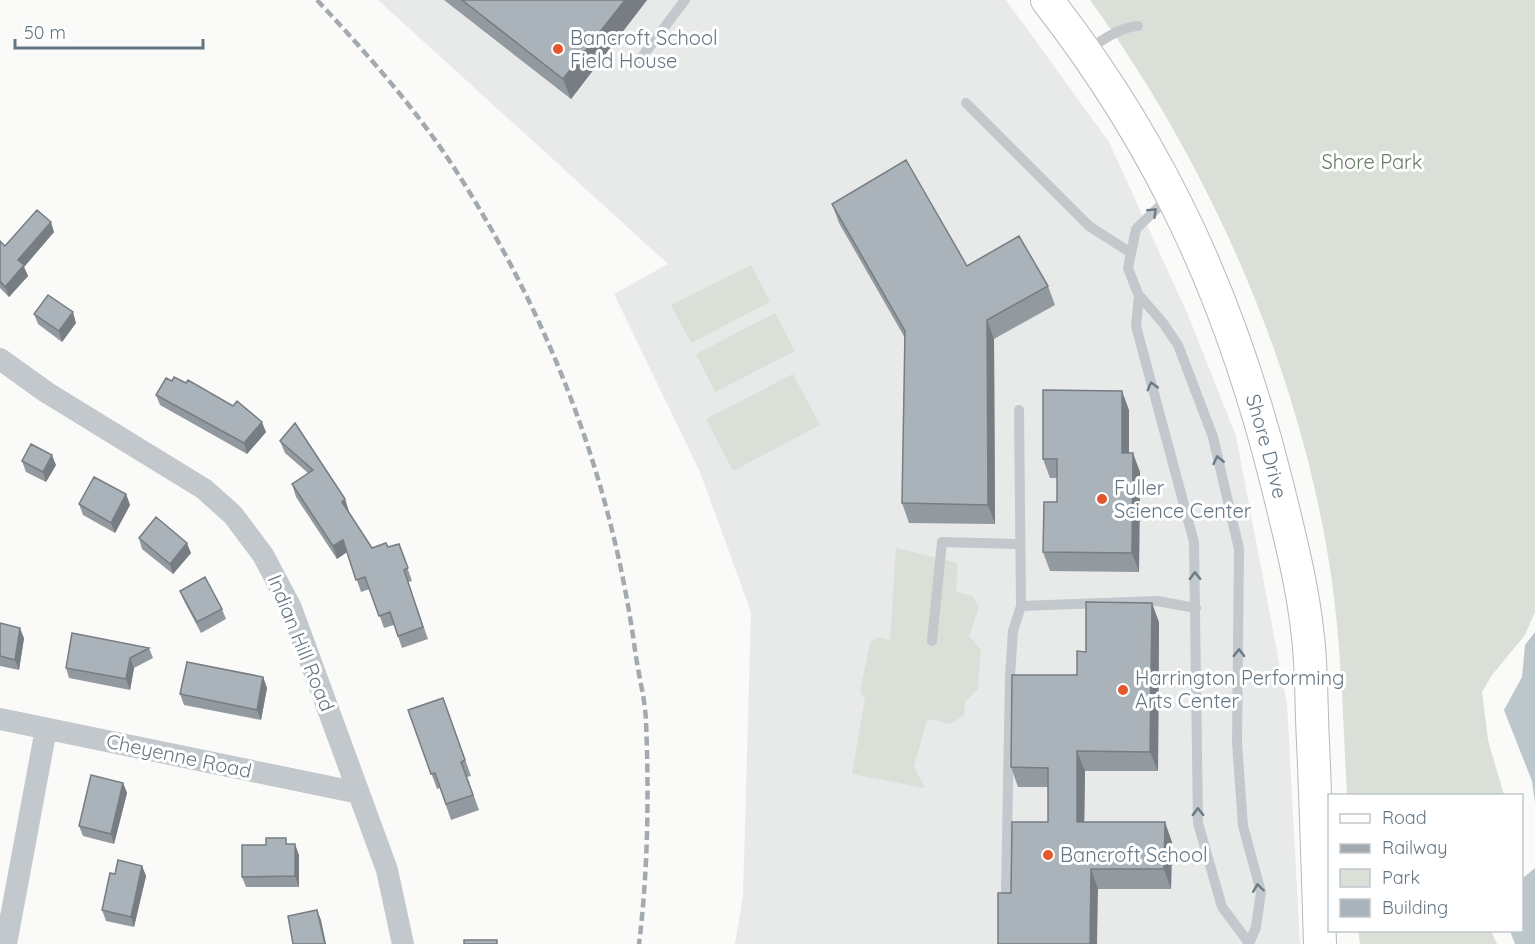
<svg xmlns="http://www.w3.org/2000/svg" width="1535" height="944" font-family="Quicksand,sans-serif">
  <rect width="100%" height="100%" fill="#fafaf8"/>
  <!-- built -->
  <path fill="#e8e9e9" d="M378,0H1006L1109,142L1188,315L1236,436L1287,704L1300,944H735L743,896L751,612L700,472L614,294L668,264Z"/>
  <!-- green -->
  <path fill="#dadfd7" d="M1090,0H1535V612L1525,635L1492,675L1482,692L1488,740L1504,795H1347C1343,724 1342,654 1332,582C1303,376 1212,168 1090,0Z
    M751,265L770,302L691,343L671,305Z
    M775,313L795,351L715,392L696,354Z
    M793,374L820,425L733,471L706,419Z
    M896,548L958,563L956,592L972,596L979,607L969,636L981,650L978,689L965,702L964,715L951,724L927,719L914,767L925,788L852,774L865,699L860,692L870,643L878,637L890,640Z
    M1358,931H1491L1497,944H1360Z"/>
  <!-- water -->
  <path fill="#bbc7cb" d="M1535,632V803L1532,781L1504,710L1522,677L1525,645Z
    M1535,868V944H1515L1510,931L1522,930V879Z"/>
  <g fill="none" stroke-linecap="round" stroke-linejoin="round">
    <defs>
      <g id="secondary">
        <path id="s1" d="M1047,0C1164,150 1233,305 1278,488C1290,537 1303,587 1308,637C1312,671 1311,707 1313,742C1316,810 1318,877 1320,944"/>
      </g>
    </defs>
    <!-- secondary casing -->
    <use href="#secondary" stroke="#b3babf" stroke-width="34"/>
    <!-- lane -->
    <path stroke="#c3c8cc" stroke-width="10" d="M1087,50C1103,40 1120,27 1138,26
      M638,62L685,0
      M966,103L1089,226L1131,253
      M1169,197L1136,229L1128,268L1138,294L1163,323L1178,345L1213,437L1239,549L1237,743L1243,826L1261,892L1256,927L1249,944
      M1139,296L1136,326L1194,542L1198,823L1222,907L1249,943
      M1019,410L1021,606L1157,601L1196,608
      M932,641L942,542L1020,544
      M1006,893L1010,677L1013,631L1021,606"/>
    <!-- street -->
    <path stroke="#c3c8cc" stroke-width="22" d="M0,359L46,392L204,489L233,515L263,555L291,608L387,870L403,944
      M0,719L359,793
      M6,944L46,729"/>
    <!-- secondary -->
    <use href="#secondary" stroke="#fff" stroke-width="32"/>
    <!-- rail -->
    <path stroke="#a2aab0" stroke-width="4.5" stroke-dasharray="9 4.5" stroke-linecap="butt" d="M317,0C369,56 419,112 460,177C551,321 612,481 635,650C638,673 645,698 646,721C649,795 648,871 639,944"/>
  </g>
  <!-- wall -->
  <path fill="#929a9f" d="M444,0H647L571,99Z
    M832,204L967,266L1048,286L1055,305L994,339L995,524L909,523L902,503L905,338L839,223Z
    M54,232L24,267L28,276L9,297L0,288V241L5,246Z
    M34,314L76,323L62,342L38,324Z
    M156,395L266,432L247,454L160,405Z
    M1129,410V453L1140,472L1139,572L1050,571L1043,552L1057,502V478H1050L1043,459Z
    M295,423L345,499L349,512L372,548L388,547L399,544L412,581L408,582L428,639L402,648L394,625L384,628L370,589L361,592L347,552L337,559L296,497L292,484L308,473L285,453L280,441Z
    M22,461L56,465L46,482L26,472Z
    M126,494L130,505L115,533L83,515L79,504Z
    M139,538L191,553L173,574L142,549Z
    M180,591L222,609L226,619L201,633L184,601Z
    M1159,622L1158,771H1085L1084,822L1172,842L1171,889H1098L1011,893L1048,822V787H1018L1011,767L1077,675L1086,652Z
    M0,623L24,638L19,670L0,666Z
    M149,648L153,658L134,668L130,690L69,678L66,668Z
    M263,677L267,688L261,720L184,705L180,694Z
    M443,698L471,776L467,777L479,810L451,820L440,788L437,789L408,710Z
    M123,783L127,793L114,844L83,836L79,826Z
    M288,844L299,855V887H246L242,877Z
    M142,866L146,876L134,927L106,921L102,910L115,874Z"/>
  <!-- shaded-wall -->
  <path fill="#777d82" d="M625,0H647L571,99L563,79Z
    M51,222L54,232L24,267L28,276L9,297L5,287L18,260Z
    M73,312L76,323L62,342L59,331Z
    M987,320L994,339L995,524L988,505Z
    M1122,391L1129,410V472L1122,453Z
    M262,422L266,432L247,454L244,443Z
    M1133,453L1140,472L1139,572L1132,553Z
    M52,455L56,465L46,482L43,472Z
    M126,494L130,505L115,533L111,523Z
    M345,499L349,512L346,514L342,502Z
    M343,540L347,552L337,559L333,546Z
    M187,543L191,553L173,574L170,564Z
    M1152,603L1159,622L1158,771L1150,752Z
    M20,628L24,638L19,670L15,660Z
    M130,658L134,668L130,690L126,679Z
    M263,677L267,688L261,720L257,710Z
    M1077,751L1085,771L1084,841L1077,822Z
    M123,783L127,793L114,844L111,834Z
    M1165,822L1172,842L1171,889L1164,869Z
    M295,844L299,855V887L295,876Z
    M142,866L146,876L134,927L131,917Z
    M1091,869L1098,889L1097,944H1090Z
    M317,910L321,920L326,944H325Z"/>
  <!-- building -->
  <path fill="#aab3b9" stroke="#777d82" stroke-width="1.5" d="M462,0H625L563,79Z
    M906,160L967,266L1019,236L1048,286L987,320L988,505L902,503L905,331L832,204Z
    M37,210L51,222L18,260L24,265L5,287L0,281V241L5,246Z
    M48,295L73,312L59,331L34,314Z
    M174,377L186,383L188,380L233,406L237,401L262,422L244,443L156,395L166,378L172,381Z
    M1043,390L1122,391V453H1133L1132,553L1043,552L1044,502H1057V459H1043Z
    M295,423L345,499L342,502L372,548L386,543L388,547L399,544L408,568L404,570L423,627L398,636L390,612L379,616L365,577L356,580L343,540L333,546L292,484L313,470L280,441Z
    M31,444L52,455L43,472L22,461Z
    M94,477L126,494L111,523L79,504Z
    M156,517L187,543L170,564L139,538Z
    M205,577L222,609L197,622L180,591Z
    M1086,602L1152,603L1150,752L1077,751V822H1165L1164,869H1091L1090,944H998V893H1011L1012,822H1048V768L1011,767L1012,675H1077V651L1086,652Z
    M0,623L20,628L15,660L0,656Z
    M72,633L149,648L130,658L126,679L66,668Z
    M187,662L263,677L257,710L180,694Z
    M443,698L465,760L461,762L473,795L446,804L435,773L431,774L408,710Z
    M91,775L123,783L111,834L79,826Z
    M266,838H286V844H295V876L242,877V845H266Z
    M118,860L142,866L131,917L102,910L110,873L115,874Z
    M317,910L325,944H293L288,916Z
    M464,940H497V944H464Z"/>
  <!-- one-way arrows -->
  <defs><path id="oneway-chevron" d="M-2-3.5L2.5 0L-2 3.5" fill="none" stroke-width="1.6" stroke-linecap="round" stroke-linejoin="round" transform="scale(1.5)"/></defs>
  <g stroke="#6a7a87">
    <use href="#oneway-chevron" transform="translate(1153 212) rotate(-44)"/>
    <use href="#oneway-chevron" transform="translate(1152 386) rotate(-105)"/>
    <use href="#oneway-chevron" transform="translate(1218 460) rotate(-103)"/>
    <use href="#oneway-chevron" transform="translate(1195 576) rotate(-91)"/>
    <use href="#oneway-chevron" transform="translate(1239 653) rotate(-89)"/>
    <use href="#oneway-chevron" transform="translate(1198 812) rotate(-91)"/>
    <use href="#oneway-chevron" transform="translate(1258 888) rotate(-98)"/>
  </g>
  <!-- markers -->
  <g fill="#e4572e" stroke="#fff" stroke-width="2">
    <circle cx="558" cy="49" r="6"/>
    <circle cx="1102" cy="499" r="6"/>
    <circle cx="1123" cy="690" r="6"/>
    <circle cx="1048" cy="855" r="6"/>
  </g>
  <g text-anchor="middle" stroke-width="6" stroke-linejoin="round" paint-order="stroke">
    <!-- poi labels -->
    <g font-size="20" fill="#657683" stroke="#fff" text-anchor="start">
      <text x="570" y="45">Bancroft School<tspan x="570" dy="23">Field House</tspan></text>
      <text x="1114" y="495">Fuller<tspan x="1114" dy="23">Science Center</tspan></text>
      <text x="1135" y="685">Harrington Performing<tspan x="1135" dy="23">Arts Center</tspan></text>
      <text x="1060" y="862">Bancroft School</text>
    </g>
    <!-- park labels -->
    <g font-size="20" fill="#687a64" stroke="#fff">
      <text x="1372" y="169">Shore Park</text>
    </g>
    <!-- street labels -->
    <g font-size="20" fill="#657683" stroke="#fff">
      <text dy="7" stroke="none"><textPath href="#s1" startOffset="501">Shore Drive</textPath></text>
      <text transform="translate(301 643) rotate(68)" y="7">Indian Hill Road</text>
      <text transform="translate(179 756) rotate(12)" y="7">Cheyenne Road</text>
    </g>
  </g>
  <!-- legend -->
  <rect x="1328" y="794" width="195" height="138" fill="#ffffff" stroke="#c1c8cd" stroke-width="1.5"/>
  <rect x="1340" y="814" width="30" height="9" fill="#ffffff" stroke="#c1c8cd" stroke-width="1.5"/>
  <text x="1382" y="824" font-size="18" fill="#657683">Road</text>
  <rect x="1340" y="844" width="30" height="9" fill="#a2aab0" stroke="#c1c8cd" stroke-width="1.5"/>
  <text x="1382" y="854" font-size="18" fill="#657683">Railway</text>
  <rect x="1340" y="869" width="30" height="18" fill="#dadfd7" stroke="#c1c8cd" stroke-width="1.5"/>
  <text x="1382" y="884" font-size="18" fill="#657683">Park</text>
  <rect x="1340" y="899" width="30" height="18" fill="#aab3b9" stroke="#c1c8cd" stroke-width="1.5"/>
  <text x="1382" y="914" font-size="18" fill="#657683">Building</text>
  <!-- scale -->
  <path d="M15 39v9h188v-9" fill="none" stroke="#657683" stroke-width="3"/>
  <text x="24" y="39" font-size="18" fill="#657683" stroke="#ffffff" stroke-width="4.5" paint-order="stroke">50 m</text>
</svg>
